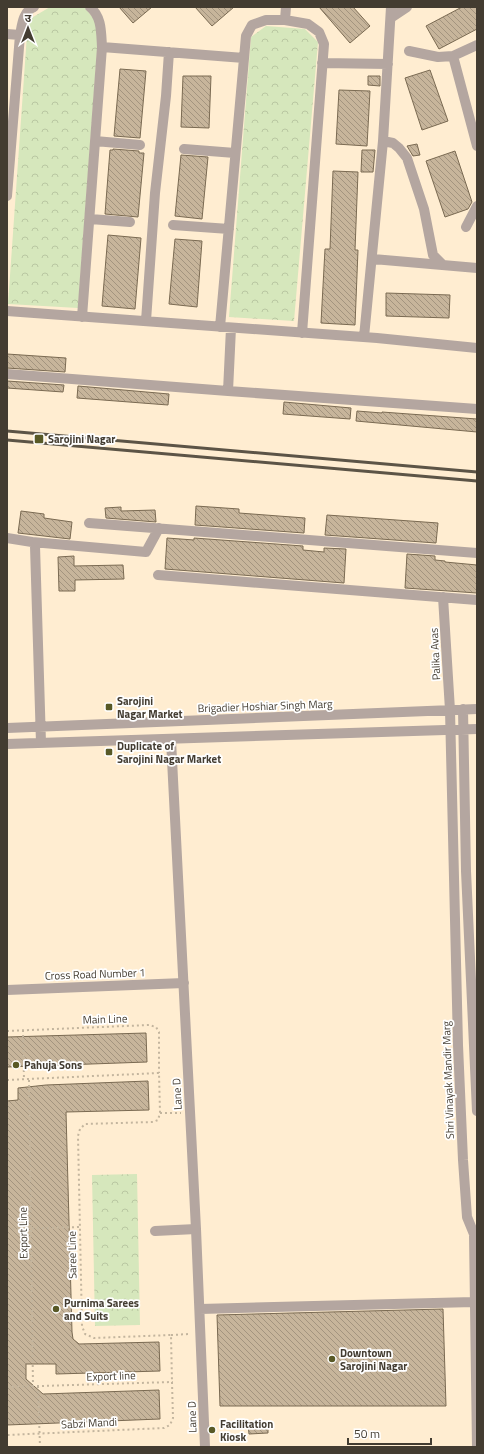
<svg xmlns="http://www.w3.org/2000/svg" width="484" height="1454" font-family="'Titillium Web','Noto Sans Devanagari',sans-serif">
  <defs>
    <pattern id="park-crowns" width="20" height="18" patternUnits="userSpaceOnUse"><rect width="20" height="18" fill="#d6e7bc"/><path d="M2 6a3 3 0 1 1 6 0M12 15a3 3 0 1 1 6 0" fill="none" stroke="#b9c7a2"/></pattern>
    <pattern id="building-back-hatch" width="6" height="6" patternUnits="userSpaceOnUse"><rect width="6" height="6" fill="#c7b59b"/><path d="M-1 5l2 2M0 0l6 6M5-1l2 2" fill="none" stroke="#a3947f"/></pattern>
  </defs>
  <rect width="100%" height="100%" fill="#ffedd1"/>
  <!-- park -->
  <path fill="url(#park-crowns)" d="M50,7L85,8L99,25L78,308L8,304L28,20Z
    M266,26L305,29L318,42L294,321L229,317L251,37Z
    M137,1174L140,1325L95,1326L92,1175Z"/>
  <!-- building -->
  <path fill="url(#building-back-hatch)" stroke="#7a6a52" d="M119,7H152L133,23Z
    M195,7H234L212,26Z
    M319,7H353L370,26L350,43Z
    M462,7H477V29L439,49L426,26Z
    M120,69L146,71L140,138L114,136Z
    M430,70L448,121L422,130L405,78Z
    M183,76H211L209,128L181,127Z
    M368,76H380V86L368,85Z
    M339,90L370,91L367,146L336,144Z
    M417,144L420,155L413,156L407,146Z
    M113,149L139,151V153H144L138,217L105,214L110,150H113Z
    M362,150H375L373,172H361Z
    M455,151L472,202L468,209L445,217L426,161Z
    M181,155L208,157L202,219L175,216Z
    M333,171L358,172L355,250H358L355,325L321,323L325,249H330Z
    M108,235L141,238L135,309L102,306Z
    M175,239L202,241L197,307L169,304Z
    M386,293L450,295L449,318L386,316Z
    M7,354L66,358L65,372L7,368Z
    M7,381L64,385L63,392L7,388Z
    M78,386L169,394L168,405L77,398Z
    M284,402L351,408L350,419L283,414Z
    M357,411L382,413V412L477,419V432L356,421Z
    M196,506L239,509V513L305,518L304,533L195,525Z
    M121,507V511L155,510L156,522L106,518L105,508Z
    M21,511L44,514V518L72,522L70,539L18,533Z
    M327,515L438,523L436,543L325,535Z
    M167,538L194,540V538L303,546V550L324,552V548L346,549L344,583L165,569Z
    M407,554L435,556V560L445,561V562L477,565V593L405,588Z
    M74,556V566L123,565L124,579L75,580V591H59L58,557Z
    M146,1033L147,1062L7,1067V1037Z
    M148,1081L149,1110L66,1112L72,1332L73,1339L79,1344L159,1342L160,1371L56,1374V1364H26V1379L43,1394L159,1390L160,1419L7,1425V1101L18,1100V1088L46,1085Z
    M443,1309L446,1406H220L217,1315Z
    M268,1423V1433L249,1434L248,1424Z"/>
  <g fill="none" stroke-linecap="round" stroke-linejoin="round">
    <!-- path -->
    <path stroke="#c3b59e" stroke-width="2" stroke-dasharray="2 3" stroke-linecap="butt" d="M23,1030L24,1080
      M7,1031L149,1025L156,1027L159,1032V1073
      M7,1080L159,1073L160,1113L158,1120L153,1122L85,1124L80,1129L78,1136L82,1326L85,1334L94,1338L171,1335L172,1382
      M29,1080L33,1386
      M160,1113H181
      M7,1229L79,1227
      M171,1335L190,1334
      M38,1386L40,1447
      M7,1387L172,1382L173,1418L170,1425L164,1428L7,1435"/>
    <!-- minor -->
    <path stroke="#b4a6a0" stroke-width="10" d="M392,17L407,7
      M285,20L286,7
      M7,34L20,35
      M102,47L244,58
      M409,51L438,57L453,56L477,45
      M453,56L477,146
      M322,63L388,64
      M95,141L140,145
      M383,141L393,143L399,148L407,158L424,209L433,255L443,265
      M184,149L235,153
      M7,196L20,35C22,25 23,11 34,7
      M90,219L130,222
      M173,225L229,229
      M466,227L477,206
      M373,259L477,268
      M7,311L377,338L477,348
      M82,317L102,47C101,32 102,17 90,7
      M146,321L155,193L166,96L169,52
      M220,327L246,36L252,25L266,20H285L308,24L319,32L324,44L302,333
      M364,337L383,141L391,7
      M7,374L228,391L477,409
      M228,391L231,328
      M89,523L477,553
      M7,538L32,542L34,543L35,546L41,743
      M32,542L146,552L159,528
      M158,575L477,600
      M443,597L450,710L458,1045L463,1160L467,1217L474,1234L477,1447
      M463,709L466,871L477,1111
      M7,728L477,709
      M171,740L196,1229L205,1447
      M7,744L477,729
      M7,990L184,983
      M155,1231L196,1229
      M200,1309L474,1302"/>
    <!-- rail -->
    <path stroke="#5c5446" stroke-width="3" d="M7,431L477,472
      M7,440L477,481"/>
  </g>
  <!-- markers -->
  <g fill="#585926" stroke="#fff" stroke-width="1.5">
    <rect x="34" y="434" width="10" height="10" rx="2"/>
    <rect x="105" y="703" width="8" height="8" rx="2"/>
    <rect x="105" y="748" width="8" height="8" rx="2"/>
    <circle cx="16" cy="1065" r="4"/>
    <circle cx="56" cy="1309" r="4"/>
    <circle cx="332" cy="1359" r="4"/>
    <circle cx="212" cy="1430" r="4"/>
  </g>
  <g text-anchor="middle" stroke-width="3.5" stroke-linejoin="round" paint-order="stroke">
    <!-- poi labels -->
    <g font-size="11" font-weight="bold" fill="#433c31" stroke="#fff" text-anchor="start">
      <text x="48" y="443">Sarojini Nagar</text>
      <text x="117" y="705">Sarojini<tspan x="117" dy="13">Nagar Market</tspan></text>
      <text x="117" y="750">Duplicate of<tspan x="117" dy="13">Sarojini Nagar Market</tspan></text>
      <text x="24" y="1069">Pahuja Sons</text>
      <text x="64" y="1307">Purnima Sarees<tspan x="64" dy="13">and Suits</tspan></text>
      <text x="340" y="1357">Downtown<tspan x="340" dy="13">Sarojini Nagar</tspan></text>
      <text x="220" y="1428">Facilitation<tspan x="220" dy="13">Kiosk</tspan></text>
    </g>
    <!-- street labels -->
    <g font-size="11" fill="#433c31" stroke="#fff">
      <text transform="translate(435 654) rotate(-93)" y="4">Palika Avas</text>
      <text transform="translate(265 706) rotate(-2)" y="4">Brigadier Hoshiar Singh Marg</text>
      <text transform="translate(95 974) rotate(-2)" y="4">Cross Road Number 1</text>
      <text transform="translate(105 1019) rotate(-2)" y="4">Main Line</text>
      <text transform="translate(448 1080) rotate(-92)" y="4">Shri Vinayak Mandir Marg</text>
      <text transform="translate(177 1094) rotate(-93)" y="4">Lane D</text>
      <text transform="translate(23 1233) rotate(-91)" y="4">Export Line</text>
      <text transform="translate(72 1255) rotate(-91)" y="4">Saree Line</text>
      <text transform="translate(111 1376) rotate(-2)" y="4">Export line</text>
      <text transform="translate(192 1417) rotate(-92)" y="4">Lane D</text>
      <text transform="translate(89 1423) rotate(-3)" y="4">Sabzi Mandi</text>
    </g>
  </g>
  <!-- border -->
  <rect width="484" height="1454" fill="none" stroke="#433c31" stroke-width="16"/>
  <!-- north arrow -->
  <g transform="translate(28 28)" stroke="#ffffff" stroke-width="3" paint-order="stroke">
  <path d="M0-3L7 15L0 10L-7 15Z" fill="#433c31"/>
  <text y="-6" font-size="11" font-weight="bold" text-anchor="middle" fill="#433c31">उ</text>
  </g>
  <!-- scale -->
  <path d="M348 1438v6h83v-6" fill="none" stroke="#433c31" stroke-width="2"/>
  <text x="354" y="1438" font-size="12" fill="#433c31" stroke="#ffffff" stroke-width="3" paint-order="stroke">50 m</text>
</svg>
